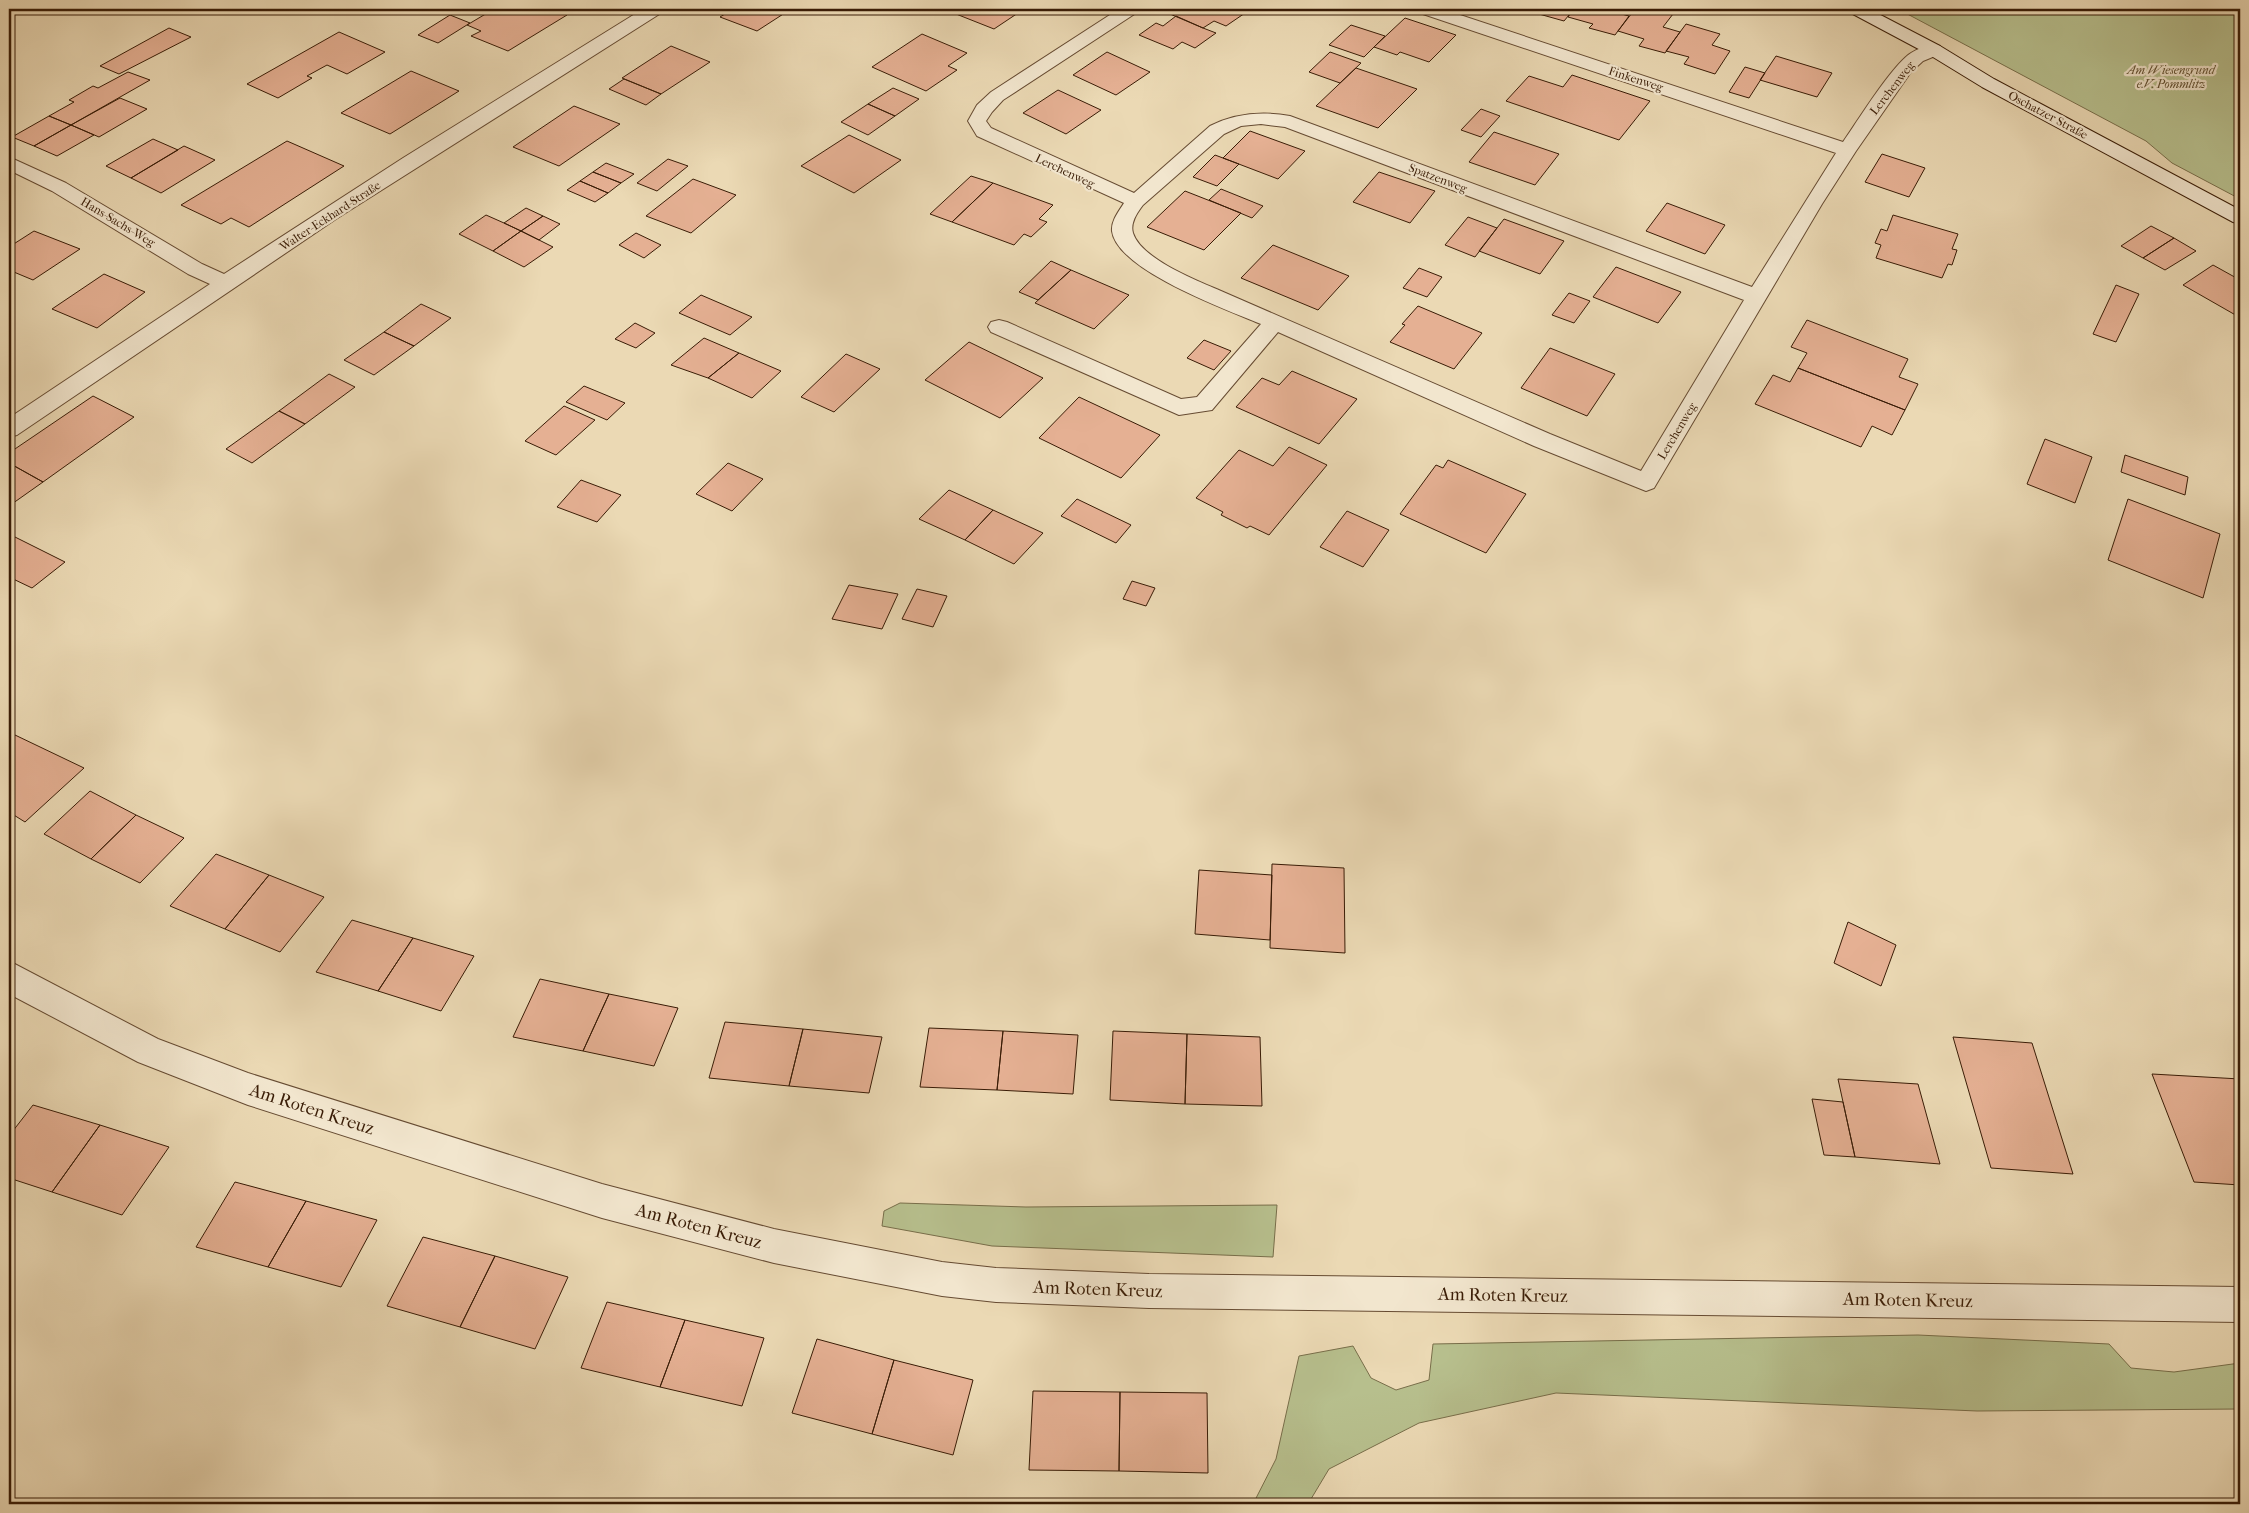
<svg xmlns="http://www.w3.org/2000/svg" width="2249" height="1513" font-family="'IM FELL French Canon',serif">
  <rect width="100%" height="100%" fill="#ebd9b4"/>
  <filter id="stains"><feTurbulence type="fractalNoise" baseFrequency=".004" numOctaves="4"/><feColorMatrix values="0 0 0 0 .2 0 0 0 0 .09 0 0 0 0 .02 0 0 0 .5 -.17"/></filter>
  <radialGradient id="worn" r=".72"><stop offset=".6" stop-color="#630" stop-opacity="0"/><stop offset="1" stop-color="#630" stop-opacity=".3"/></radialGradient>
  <!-- green -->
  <path fill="#b7bf8d" stroke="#786e4a" d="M1898,9H2240V199L2172,163L2146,141Z
    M900,1203L1026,1207L1277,1205L1273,1257L992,1246L882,1226L884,1211Z
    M1918,1335L2109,1344L2131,1368L2174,1372L2240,1363V1409L1977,1411L1556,1393L1419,1423L1329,1469L1308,1504H1253L1276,1459L1299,1356L1353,1346L1371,1378L1396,1390L1429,1380L1433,1344Z"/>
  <!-- building -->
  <path fill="#e5b093" stroke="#391c06" d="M494,9H550L567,15L508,51L471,36L481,31L467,25Z
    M733,9H791L757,31L720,17Z
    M956,9H1024L994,29L951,12Z
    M1177,9H1242L1248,11L1226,26L1214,21L1203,28L1170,14Z
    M1541,9H1574L1564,21L1539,14L1543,9Z
    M1574,9H1617L1614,12L1629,16L1615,35L1589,28L1593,24L1568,17Z
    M1635,9H1654L1673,14L1663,27L1680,32L1665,53L1639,46L1644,39L1618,31Z
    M450,15L470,23L438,43L418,35Z
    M1176,16L1203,28L1216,33L1195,48L1182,42L1173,49L1139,35L1156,23L1163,26Z
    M1405,18L1456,35L1429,62L1400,52L1397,55L1374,47Z
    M1686,24L1720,34L1712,45L1730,51L1715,74L1684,64L1689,57L1666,51Z
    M1351,25L1385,36L1364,57L1329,45Z
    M169,28L191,37L119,74L100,66Z
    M339,32L385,52L347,74L327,65L307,76L312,78L278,98L247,84Z
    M922,34L967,53L948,66L957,70L926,91L872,67Z
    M671,46L710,62L661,94L622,78Z
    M1107,52L1150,72L1116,95L1073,75Z
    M1330,52L1361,63L1340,83L1309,72Z
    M1776,56L1832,73L1817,97L1760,80Z
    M1745,67L1765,73L1749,98L1729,92Z
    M1356,68L1417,89L1378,128L1316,106Z
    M411,71L459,91L390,134L341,113Z
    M128,72L150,80L71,125L49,116L74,102L69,100L93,86L98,88Z
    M1572,75L1650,101L1619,140L1506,101L1529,76L1563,87Z
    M624,79L661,94L646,105L609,89Z
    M893,88L919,99L895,116L868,104Z
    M1058,90L1101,110L1066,134L1023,113Z
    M120,98L147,109L99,137L71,125Z
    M868,104L895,116L868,135L841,122Z
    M574,106L620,124L559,166L513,147Z
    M1481,109L1500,116L1481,137L1461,130Z
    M49,116L71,125L34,146L12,137Z
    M71,125L94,135L57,156L34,146Z
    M1250,131L1305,151L1278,179L1223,158Z
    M1494,132L1559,154L1535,185L1469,162Z
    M849,135L901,160L854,193L801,166Z
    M153,139L178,150L131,178L106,166Z
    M287,141L344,166L249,227L231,218L221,224L181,205Z
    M184,146L215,160L161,193L131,178Z
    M1882,154L1925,168L1909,197L1865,182Z
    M1215,155L1239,164L1217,186L1193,177Z
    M668,159L688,166L657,191L637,183Z
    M606,163L634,174L621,183L593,172Z
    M593,172L621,183L608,193L580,181Z
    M1379,172L1435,191L1410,223L1353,202Z
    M971,176L993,183L952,222L930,214Z
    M693,179L736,195L691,233L646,216Z
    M580,181L608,193L595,202L567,190Z
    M993,183L1053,205L1039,219L1047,222L1031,237L1024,234L1014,245L952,222Z
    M1221,189L1263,206L1252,218L1209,200Z
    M1185,191L1241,213L1204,250L1147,227Z
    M1667,203L1725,225L1705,254L1646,231Z
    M526,208L543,216L521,231L504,223Z
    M486,215L504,223L521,231L493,251L459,234Z
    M1893,215L1958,234L1952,249L1957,250L1952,265L1948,264L1942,278L1876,258L1881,245L1875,243L1881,229L1887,231Z
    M543,216L560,224L539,240L521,231Z
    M1468,217L1497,228L1475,257L1445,245Z
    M1504,219L1564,241L1540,274L1479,251Z
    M2151,226L2174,238L2143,258L2121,246Z
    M34,231L80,249L33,280L9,270V247Z
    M521,231L553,247L524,267L493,251Z
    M636,233L661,245L644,258L619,245Z
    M2174,238L2196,251L2165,270L2143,258Z
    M1273,245L1349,276L1318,310L1241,278Z
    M1051,261L1071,270L1038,300L1019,292Z
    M2213,265L2240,280L2239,317L2183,285Z
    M1616,267L1681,292L1658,323L1593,297Z
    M1419,268L1442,277L1427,297L1403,288Z
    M1071,270L1129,295L1094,329L1035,303Z
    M104,274L145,292L97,328L52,309Z
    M2116,285L2139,294L2116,342L2093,334Z
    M1569,293L1590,301L1574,323L1552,315Z
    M701,295L752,317L730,335L679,313Z
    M421,304L451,318L414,346L384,332Z
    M1418,306L1482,333L1454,369L1390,342L1405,325L1402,324Z
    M1807,320L1908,359L1899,377L1918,384L1905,410L1798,368L1807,353L1791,347Z
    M635,323L655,333L636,348L615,339Z
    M384,332L414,346L374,375L344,360Z
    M704,338L739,353L708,378L671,365Z
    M1204,340L1231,351L1214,370L1187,358Z
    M969,342L1043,378L1000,418L925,380Z
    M1550,348L1615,374L1587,416L1521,388Z
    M739,353L781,371L752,398L708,378Z
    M846,354L880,369L834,412L801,397Z
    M1798,368L1905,410L1892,435L1872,426L1861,447L1755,404L1773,375L1790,382Z
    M1292,371L1357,399L1319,444L1236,407L1262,378L1279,385Z
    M329,374L355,387L305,424L279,411Z
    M584,386L625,403L607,420L566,402Z
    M93,396L134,417L43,482L9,463V453Z
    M1079,397L1160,435L1121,478L1039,438Z
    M564,406L595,420L556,455L525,441Z
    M279,411L305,424L252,463L226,449Z
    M2045,439L2092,457L2075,503L2027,484Z
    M1289,447L1327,465L1269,535L1250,526L1247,528L1221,515L1223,512L1196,498L1239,450L1273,466Z
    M2125,455L2188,477L2185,495L2121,472Z
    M1448,460L1526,494L1486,553L1400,514L1436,465L1443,468Z
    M9,463L43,482L9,506Z
    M728,463L763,479L732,511L696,494Z
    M581,480L621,495L597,522L557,507Z
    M949,490L993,510L965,540L919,519Z
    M1077,499L1131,525L1116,543L1061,516Z
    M2128,499L2220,534L2203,598L2108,560Z
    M993,510L1043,533L1014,564L965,540Z
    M1347,511L1389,530L1363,567L1320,547Z
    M11,535L65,562L32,588L9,577V537Z
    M1132,581L1155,588L1146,606L1123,599Z
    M849,585L898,594L882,629L832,619Z
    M917,589L947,596L933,627L902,619Z
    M15,735L84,768L25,822L9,812V740Z
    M90,791L136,815L91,859L44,834Z
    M136,815L184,838L140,883L91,859Z
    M216,854L269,875L225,929L170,906Z
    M1272,864L1344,868L1345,953L1270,948Z
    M1199,870L1272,875L1270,940L1195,934Z
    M269,875L324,897L280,952L225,929Z
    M352,920L413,938L378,991L316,972Z
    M1848,922L1896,945L1881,986L1834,963Z
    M413,938L474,956L441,1011L378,991Z
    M540,979L609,994L583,1051L513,1037Z
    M609,994L678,1008L654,1066L583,1051Z
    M725,1022L803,1029L789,1086L709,1078Z
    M929,1028L1003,1031L997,1090L920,1087Z
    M803,1029L882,1037L869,1093L789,1086Z
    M1003,1031L1078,1035L1073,1094L997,1090Z
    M1113,1031L1187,1034L1185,1104L1110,1100Z
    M1187,1034L1260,1037L1262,1106L1185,1104Z
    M1953,1037L2032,1043L2073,1174L1991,1168Z
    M2152,1074L2240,1079V1185L2194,1182Z
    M1838,1079L1918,1084L1940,1164L1855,1157Z
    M1812,1099L1843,1102L1855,1157L1824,1155Z
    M33,1105L100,1125L52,1192L9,1178V1136Z
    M100,1125L169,1147L122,1215L52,1192Z
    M235,1182L306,1201L268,1267L196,1247Z
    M306,1201L377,1220L341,1287L268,1267Z
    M423,1237L495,1256L460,1327L387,1306Z
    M495,1256L568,1277L535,1349L460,1327Z
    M607,1302L685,1320L660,1387L581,1368Z
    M685,1320L764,1338L742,1406L660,1387Z
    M817,1339L894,1360L872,1434L792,1413Z
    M894,1360L973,1380L953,1455L872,1434Z
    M1033,1391L1120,1392L1119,1471L1029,1470Z
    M1120,1392L1207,1393L1208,1473L1119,1471Z"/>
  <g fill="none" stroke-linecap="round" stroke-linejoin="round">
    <defs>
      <path id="street" d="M643,9H664L661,13L336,219L17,435L9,437V418L210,284L188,274L52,191L9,170V157L66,183L202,264L224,274L403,158Z
        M1119,9H1139L1136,13L1003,100L992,112L986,121L991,128L1134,193L1210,126C1236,113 1262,111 1290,116L1752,287L1836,153L1420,13L1418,9H1442L1843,142C1857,122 1892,65 1911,53C1919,48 1931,44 1940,46L1943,50L1940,54L1923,61L1911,72L1856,151L1822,204L1654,488L1646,491L1534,446L1278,332L1212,410L1179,415L991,332L988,327L991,322L999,320L1007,322L1181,399L1197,397L1261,324C1227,310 1117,270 1112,231C1111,221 1119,211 1124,203L977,136L968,121L977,105L991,92ZM1261,124L1285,127L1744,300L1641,471L1550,434L1221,291C1198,281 1141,259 1133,233C1130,223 1137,213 1143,205L1224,134L1241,126Z
        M9,961L158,1039L248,1073L602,1184L774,1229L942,1262L996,1268L1149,1274L2240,1287V1322L1149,1308L996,1302L942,1296L774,1263L602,1218L248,1105L138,1062L13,996L9,993Z"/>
      <path id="secondary" d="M1848,9H1869L1940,46L1994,79L2240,210V224L2233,222L1982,87L1928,54L1851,13Z"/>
    </defs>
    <!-- street casing -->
    <use href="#street" stroke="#664b32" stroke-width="2"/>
    <!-- secondary casing -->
    <use href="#secondary" stroke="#391c06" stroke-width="2"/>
    <!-- street -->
    <use href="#street" fill="#f2e6ce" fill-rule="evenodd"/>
    <!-- secondary -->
    <use href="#secondary" fill="#f2e6ce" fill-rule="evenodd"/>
  </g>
  <g text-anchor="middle" stroke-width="4.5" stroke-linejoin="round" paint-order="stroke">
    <!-- far-park labels -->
    <g font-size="12" font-style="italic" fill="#5f4d2e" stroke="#f2e6ce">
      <text x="2171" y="74">Am Wiesengrund<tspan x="2171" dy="14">e.V. Pommlitz</tspan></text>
    </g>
    <!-- far-street labels -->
    <g font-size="12" fill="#391c06" stroke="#f2e6ce">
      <text transform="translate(1636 79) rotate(18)" y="4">Finkenweg</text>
      <text transform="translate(1892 88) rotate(-52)" y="4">Lerchenweg</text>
      <text transform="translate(2048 115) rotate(28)" y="4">Oschatzer Straße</text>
      <text transform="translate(1065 171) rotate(25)" y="4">Lerchenweg</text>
      <text transform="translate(1438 178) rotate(21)" y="4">Spatzenweg</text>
      <text transform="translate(330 216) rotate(-33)" y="4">Walter-Eckhard-Straße</text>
      <text transform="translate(118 222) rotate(31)" y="4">Hans-Sachs-Weg</text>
      <text transform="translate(1677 431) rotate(-59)" y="4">Lerchenweg</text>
    </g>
    <!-- near-street labels -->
    <g font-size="18" fill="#391c06" stroke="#f2e6ce">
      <text transform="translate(312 1109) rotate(18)" y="6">Am Roten Kreuz</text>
      <text transform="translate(699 1226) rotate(15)" y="6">Am Roten Kreuz</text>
      <text transform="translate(1098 1289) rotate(2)" y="6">Am Roten Kreuz</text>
      <text transform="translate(1503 1295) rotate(1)" y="6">Am Roten Kreuz</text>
      <text transform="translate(1908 1300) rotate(1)" y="6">Am Roten Kreuz</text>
    </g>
  </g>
  <!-- margin -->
  <rect width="2249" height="1513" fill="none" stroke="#ebd9b4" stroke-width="30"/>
  <rect x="10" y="10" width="2229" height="1493" fill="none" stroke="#391c06" stroke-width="2.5"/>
  <rect x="15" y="15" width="2219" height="1483" fill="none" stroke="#391c06"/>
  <rect width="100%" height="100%" filter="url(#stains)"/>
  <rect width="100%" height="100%" fill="url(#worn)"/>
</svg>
